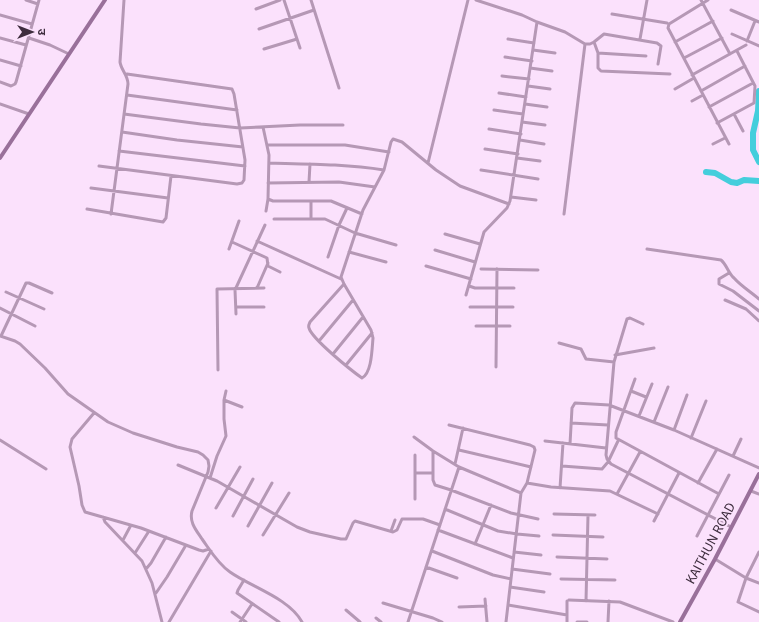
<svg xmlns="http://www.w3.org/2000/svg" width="759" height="622" font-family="'Source Sans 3','Noto Sans Devanagari',sans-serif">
  <rect width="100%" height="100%" fill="#fbe1fc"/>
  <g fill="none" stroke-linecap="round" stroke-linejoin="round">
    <!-- river -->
    <path stroke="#44cedc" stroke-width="6" d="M759,91L758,111L753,133V150L759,162
      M706,172L715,173L731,182L737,183L744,180L759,181"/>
    <!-- street -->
    <path stroke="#b598b5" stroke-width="3" d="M26,0L38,4
      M284,0L300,48
      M311,0L339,88
      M476,0L522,15L537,22L565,32L585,44H590L594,42L604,34L657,43L661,46L658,64
      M701,0L730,54
      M708,0L669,24L668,28L729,144
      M256,9L280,0
      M731,10L759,22
      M612,14L667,23
      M0,15L32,24
      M259,29L314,10
      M732,34L759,46
      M0,38L26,45
      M29,38L50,45L69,54
      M508,39L534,43
      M640,39L647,0
      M747,41L755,21
      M594,42L598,53V68L601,71L670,74
      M675,42L713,21
      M264,49L297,39
      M533,50L555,53
      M598,53L646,56
      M505,57L532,61
      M684,58L722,38
      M0,60L21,66
      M530,68L552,71
      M692,75L746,45
      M502,76L529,79
      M0,82L11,86L15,84L16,82L39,0
      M528,86L550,89
      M675,89L694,78
      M701,91L745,66
      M499,93L526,97
      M127,95L237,110
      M692,101L703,95
      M0,104L29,114
      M525,104L547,107
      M709,107L753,83
      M494,110L523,114
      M124,114L201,124L240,128L300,125H343
      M734,114L743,131
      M522,122L545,125
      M717,123L754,103L755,86L737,51
      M263,127L269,155L268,199L273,201H331L362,214
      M489,129L521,134
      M122,132L177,140L243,147
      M520,140L544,144
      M713,144L725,138
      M267,145H345L389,152
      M485,149L518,154
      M119,151L245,166
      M517,158L540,161
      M269,163C308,164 346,164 384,170
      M428,163L468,0
      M99,166L237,184L242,183L244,180L245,160L234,94L232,89L127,74
      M481,170L538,179
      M309,182L310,164
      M268,183L339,182L375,187
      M91,188L168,198
      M511,197L536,200
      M311,201V219
      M87,209L163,222L166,218L171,176
      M266,211L268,199
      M111,214L128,84C128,75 121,70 120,62L124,0
      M564,214L585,44
      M274,219H325L355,233L396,245
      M445,234L480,244
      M257,241L341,279
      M232,242L267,258L268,266L280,272
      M229,249L239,221
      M647,249L721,260C727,265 728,273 734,278C741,286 751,292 759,299
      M435,250L475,262
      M349,252L386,262
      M328,257L339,225L347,208
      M426,266L471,279
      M481,269L538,270
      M729,273L719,279V284L733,291L759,311
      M344,284L310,322C309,325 308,325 309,328C312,339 352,371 362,378C372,373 372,348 373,338L371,330L344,284L341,277L363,210L384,170L391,142L393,139L402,142L436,170L460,186L509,204
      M469,286L475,288H514
      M257,288L268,263
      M6,292L44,309
      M466,295L484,232L507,208L510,201L537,22
      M725,300L746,309L759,321
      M236,307H264
      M470,307H513
      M0,308L35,326
      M236,314L235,290L265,225
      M643,324L630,318L627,319L614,362L606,455L607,459L611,464L731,527
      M476,326H510
      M0,336L15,341L20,344L45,368L68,394L108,422L133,433L177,447L198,452L203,455L208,460L209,466L208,472L192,511C189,522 196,530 202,539C210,550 218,564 230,572C251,587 289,598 302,622
      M1,336L26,283H29L52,293
      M319,341L353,300
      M559,343L581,349L586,359L614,362
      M333,354L363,317
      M615,355L654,348
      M346,365L372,333
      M496,367L497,269
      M218,370L217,289L264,288
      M635,379L616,432V438L719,494
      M631,391L646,397
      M224,400L242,407
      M94,413L72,439L70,447L79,486L82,505L85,512L141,528L199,550L203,551L209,549
      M639,416L652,384
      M654,422L668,387
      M571,423L608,425
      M449,425L530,445L534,447L535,450L527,483L521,493L506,622
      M674,430L687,395
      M414,437L433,451L459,467L521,493
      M691,438L706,401
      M0,440L46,469
      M545,441L606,448
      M570,444L572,408L575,403L609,405L674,430L759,468
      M459,450L531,467
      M433,451V480L435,485L451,490L511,513L538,519
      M733,456L741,439
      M455,464L463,428
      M178,465L217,481L297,527L310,532L341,539H346L353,523L355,521L393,532L397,530L402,519H423L440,525
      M562,466L602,469L608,462L618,441
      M415,473H433
      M210,478L217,456L226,436L224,419V400L226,391
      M527,483L551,487L610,491L658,514
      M698,483L717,449
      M560,488L563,443
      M751,491L759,494
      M617,494L640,452
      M415,499V455
      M216,508L240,467
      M445,509L498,531L517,534L539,536
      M554,514L595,515
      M233,516L253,479
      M103,517L105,522L142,561L152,583L162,622
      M654,521L679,473
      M248,526L272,483
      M438,530L513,558
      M391,531L395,520
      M263,535L289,493
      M553,535L603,537
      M697,536L729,475
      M123,540L131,525
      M475,544L491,505
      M432,551L493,575L511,579
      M514,552L541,555
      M759,552L746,578L738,602L759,612
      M135,553L149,531
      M557,557L607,559
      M715,559L746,578L759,583
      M426,567L457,578
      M146,569L151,563L166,537
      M512,569L550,574
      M561,579L615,580
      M244,580L238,590L237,593L279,622
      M510,587L544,592
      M156,593L167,577L186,545
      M485,599L487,622
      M569,600L620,602L673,622
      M586,601L588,515
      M383,603L433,618L442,622
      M508,605L567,615
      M459,607L486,606
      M346,610L360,622
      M232,612L246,622
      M376,618L381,622
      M169,622L211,551
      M240,622L252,604
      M408,622L459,467
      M567,622V601
      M577,622H587
      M608,622L609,601"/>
    <!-- secondary -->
    <path stroke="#99709a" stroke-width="4" d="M0,158L105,0
      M680,622L715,559L759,474"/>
  </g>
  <g text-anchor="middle" stroke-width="4" stroke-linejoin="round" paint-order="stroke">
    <!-- street labels -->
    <g font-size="14" fill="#3e2d3e" stroke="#fbe1fc">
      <text transform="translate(710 543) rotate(-62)" y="5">KAITHUN ROAD</text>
    </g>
  </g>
  <!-- north arrow -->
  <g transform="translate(32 32) rotate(90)" stroke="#fbe1fc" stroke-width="3" paint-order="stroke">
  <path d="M0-3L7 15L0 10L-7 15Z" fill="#3e2d3e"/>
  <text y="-6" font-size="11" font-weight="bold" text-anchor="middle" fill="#3e2d3e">उ</text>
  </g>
</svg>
